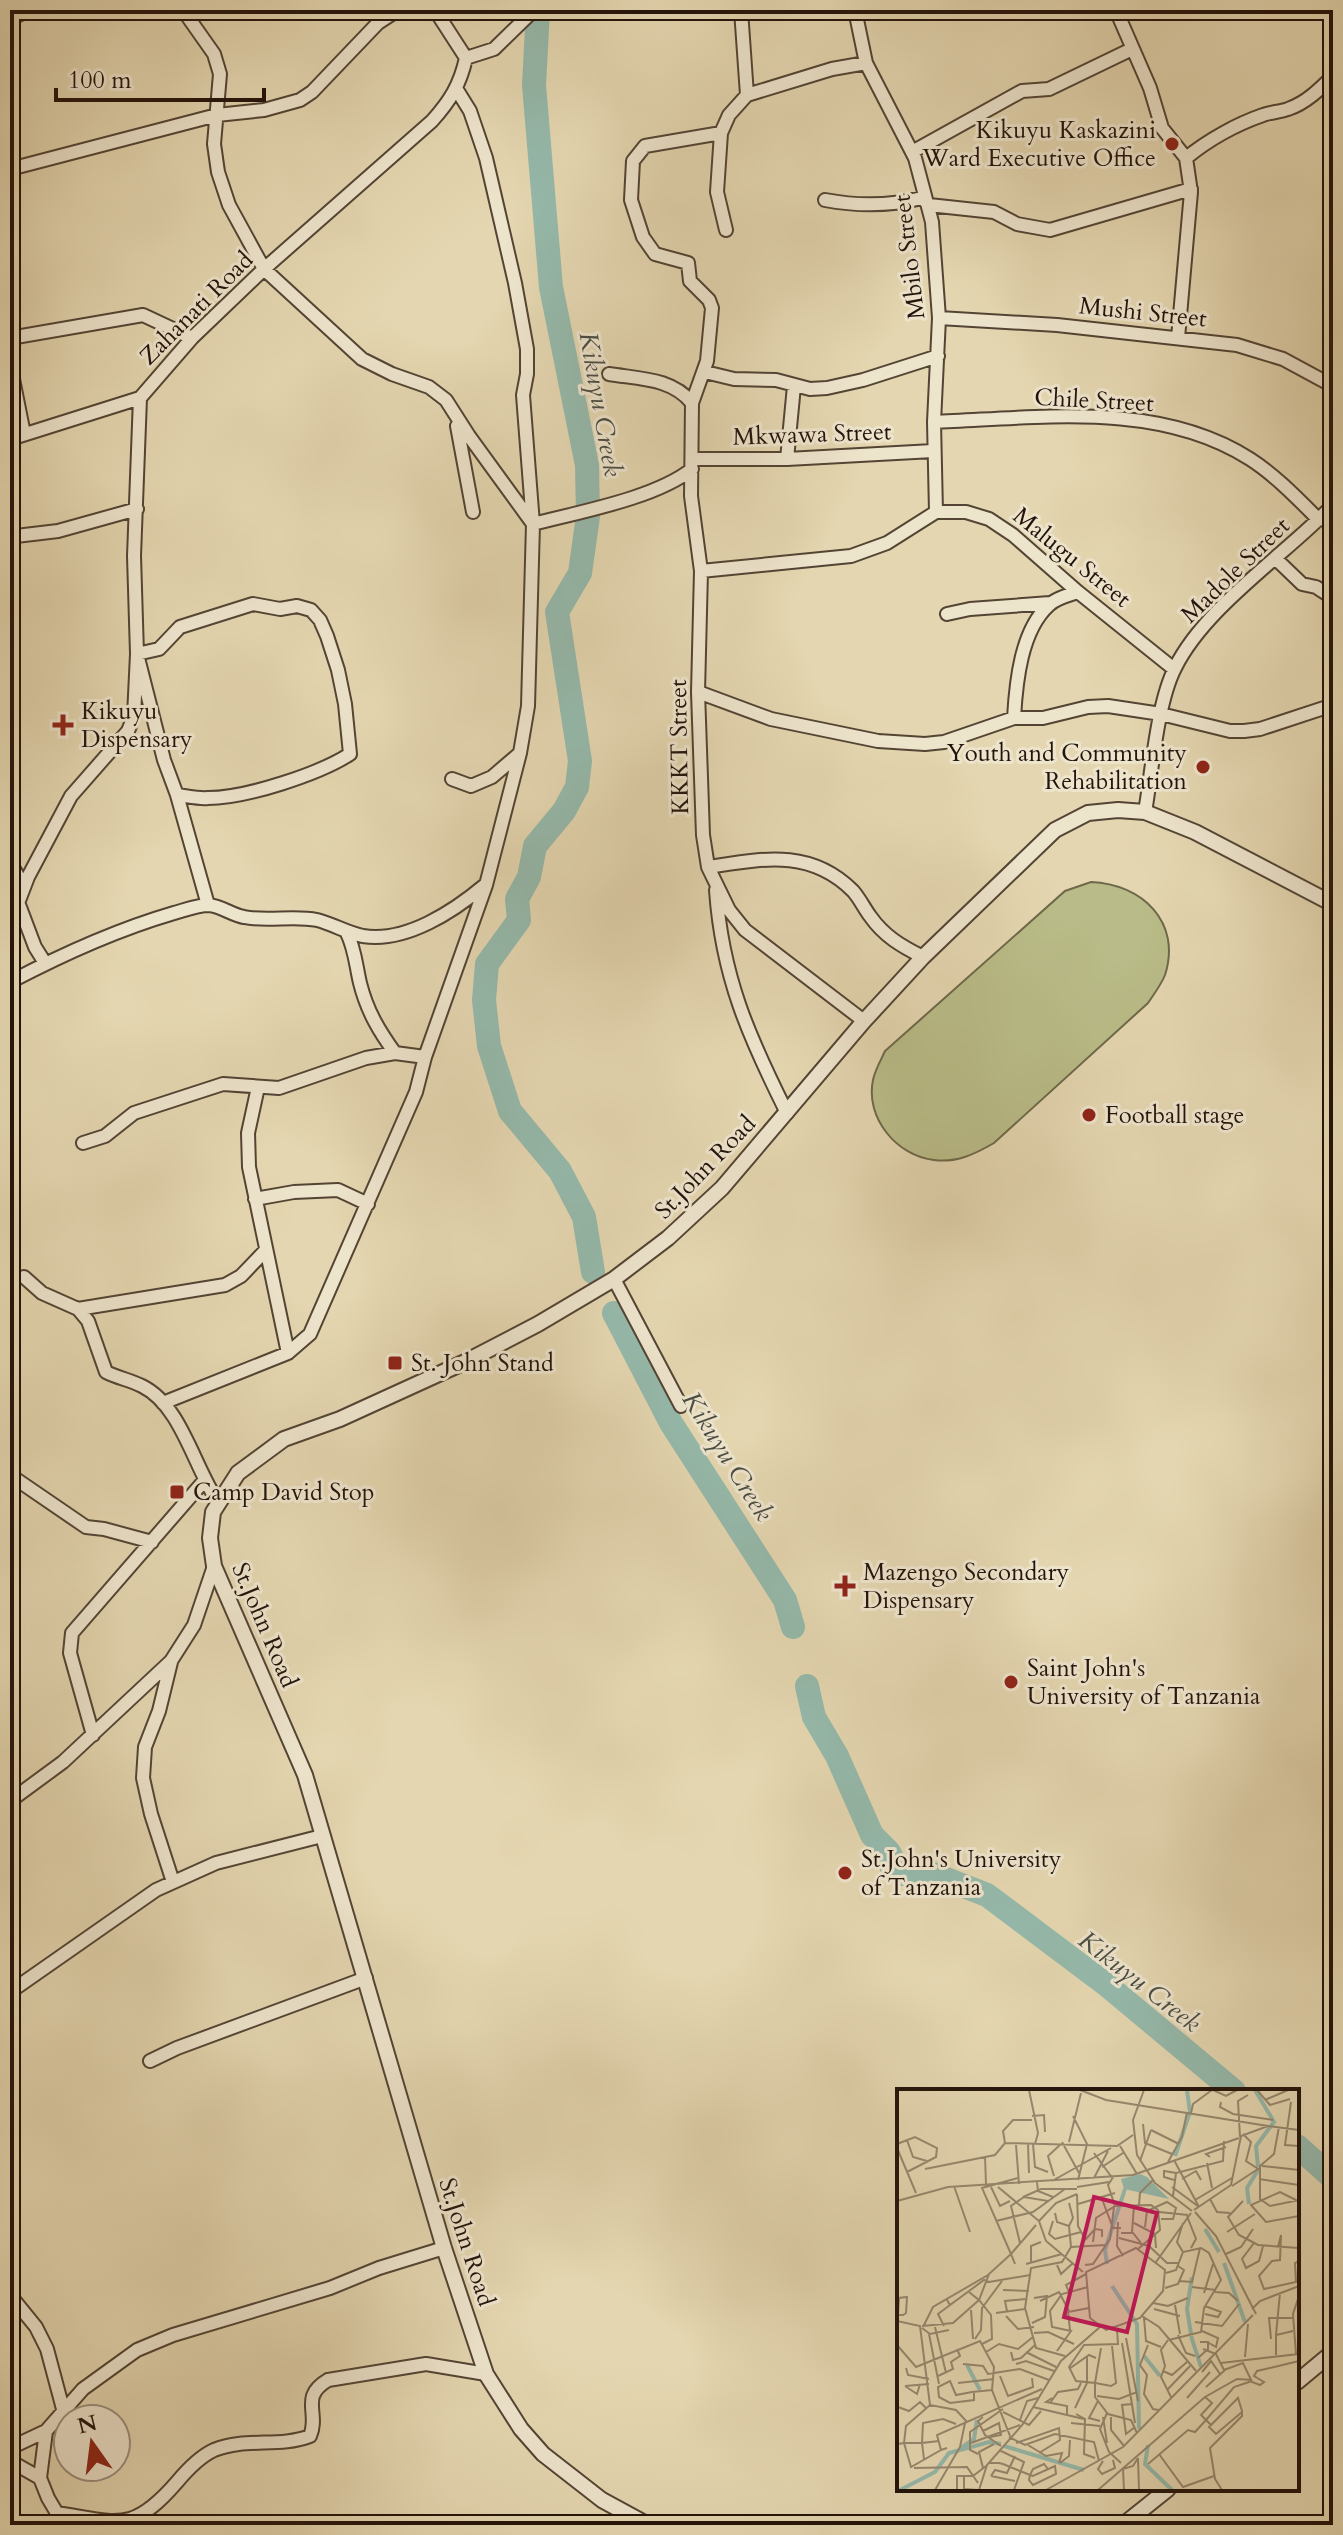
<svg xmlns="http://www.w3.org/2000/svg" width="1343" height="2535" font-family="Cardo,serif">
  <rect width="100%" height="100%" fill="#e4d6b0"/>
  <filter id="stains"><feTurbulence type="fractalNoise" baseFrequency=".0025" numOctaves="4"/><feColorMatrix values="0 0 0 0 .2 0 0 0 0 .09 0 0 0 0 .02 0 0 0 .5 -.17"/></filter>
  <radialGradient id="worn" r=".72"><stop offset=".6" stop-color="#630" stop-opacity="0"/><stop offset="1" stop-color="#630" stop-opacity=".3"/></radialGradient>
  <!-- green -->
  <path fill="#b9bc88" stroke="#6e684a" stroke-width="2" d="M1091,882C1142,884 1182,922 1165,975C1161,985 1154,994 1148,1003L994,1143C975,1154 957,1163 934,1160C897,1156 865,1118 873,1080C875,1070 881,1060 885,1051L1065,891Z"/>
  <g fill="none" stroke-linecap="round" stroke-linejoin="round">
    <!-- river -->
    <path stroke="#95b9ab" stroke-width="24" d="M538,10L534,85L551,287L587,465L588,516L580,573L557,612L580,761L577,787L564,811L535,846L529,877L517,899L519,920L487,964L484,1000L489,1046L510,1111L560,1171L584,1217L593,1272
      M614,1313L671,1423L785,1600L793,1627
      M807,1686L814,1717L837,1756L872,1835L889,1852L893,1860L892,1868L901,1874H933L987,1895L1108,1986L1234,2091
      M1297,2146L1333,2178"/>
    <defs>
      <path id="minor" d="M183,10L214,54L220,74L214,144L218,172L229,205L264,269L362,359L392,374L429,387L446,400L469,436L533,524C579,512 656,498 692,469
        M741,10L747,95
        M855,10L866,63L915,158L932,222L939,318L934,422L936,512
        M1116,10L1150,88L1162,128L1186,158L1191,192L1178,338
        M10,19L29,10
        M466,58L494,49L534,10
        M912,152L1022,91L1049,89L1132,49
        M1186,158C1208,140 1237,124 1263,115C1271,112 1280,112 1288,109C1306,103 1320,89 1333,76
        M10,169L217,115L264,110L300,100L312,92L378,23L398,10
        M825,200C857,206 890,206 922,198L929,205L994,212L1017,224L1050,230L1191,189
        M726,230L717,192L721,133L729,115L747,95L832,69L866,63
        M939,318L1057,325L1237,345L1283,359L1333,386
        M10,338L143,315L192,338
        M10,364L24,434
        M705,372L734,379L776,380L810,389L827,388L863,380L938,356
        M609,374C640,379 672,378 692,403L691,496L701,571L698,692L703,835L708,867L729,910L745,930L864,1021
        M692,403L707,361L712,308L709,300L690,281L688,263L655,254L643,237L631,200L633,161L645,146L721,133
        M934,422C1038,418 1158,400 1250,459C1275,475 1298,499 1319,520
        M457,426L473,512
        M10,439L140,398
        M692,459H787L933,451
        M787,459L794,386
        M10,534L16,536L58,531L137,509
        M1276,559L1302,584L1316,587L1333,598
        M701,571L851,556L887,543L936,512H966L989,519L1013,535L1078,592L1174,669
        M947,614L970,609L1050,603
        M698,692L771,719L878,741L925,744L944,742L1014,718H1043L1088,707L1108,706L1161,714L1230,731H1244L1260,729L1333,705
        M1014,718C1016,682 1021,630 1049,605C1056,598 1069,595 1078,592
        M452,779L471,786L492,777L520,753
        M1145,812C1152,772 1157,703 1175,668C1205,607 1285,555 1333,505
        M10,862L24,887
        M708,867C762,859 810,848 853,891C860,899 864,908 870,916C884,936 901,946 923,957
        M716,890C722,977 749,1037 787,1113
        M18,902L35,947L45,963
        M208,905L177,795L164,760L137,654L134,556L140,398L192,338L264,269L432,121C450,101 460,85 466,58L435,10
        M10,924L28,877L71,796L128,731L134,716L137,654L159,649L180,627L253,604L280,609L297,606L311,610L320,620L327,636L338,670L345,704L350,754C319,774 246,798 208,798C198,799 187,796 177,795
        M347,933C355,949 356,966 360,983C367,1011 379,1031 395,1053
        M10,982C63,954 116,930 174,913C185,910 198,905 209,905C221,906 232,915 244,917C268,922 293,915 317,920C333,924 347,933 363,936C406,943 454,911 485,885
        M258,1087L248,1133L249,1167L288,1353
        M83,1143L105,1136L134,1113L223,1084L279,1088L366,1058L395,1053L425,1057
        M255,1199L294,1192L338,1190L368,1204
        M24,1277L42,1293L78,1309L88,1321L106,1372C118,1378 130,1380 142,1386C181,1405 194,1467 218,1502
        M614,1279L681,1406
        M78,1309L225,1285L241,1276L265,1251
        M163,1403L288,1353L310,1334L416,1092L425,1057L486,885L520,753L528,706L533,524L523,395L527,374V349L515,283L486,158L470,111L457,90
        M10,1475L86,1527L104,1529L152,1542
        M171,1662L159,1711L145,1747L143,1778L151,1814L173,1882
        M93,1735L70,1653L72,1633L204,1481
        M10,1801L63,1762L171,1661L194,1625L214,1566
        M10,1992L156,1890L216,1863L322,1836
        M150,2061L177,2048L366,1978
        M10,2295L36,2327L47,2349L63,2409
        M10,2448L46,2431
        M10,2461L40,2478
        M56,2513C118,2522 132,2534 177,2482C187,2470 199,2457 214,2450C246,2437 279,2448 310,2436C320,2413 299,2397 328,2380L426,2364L486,2374
        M64,2525L48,2498L40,2478L46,2431L83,2389L137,2350L173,2335L330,2288L379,2268L444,2248"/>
      <path id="tertiary" d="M1297,2382L1333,2352
        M648,2525L602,2500L543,2454L521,2429L486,2374L444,2248L305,1775L214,1566L210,1538L213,1512L238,1473L284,1439L340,1419L465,1362L538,1324L614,1279L668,1238L722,1188L864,1021L923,957L1055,830L1088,813L1118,810L1145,812L1195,832L1333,904
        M1123,2525L1168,2489"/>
    </defs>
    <!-- minor casing -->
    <use href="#minor" stroke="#534434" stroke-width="16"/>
    <!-- tertiary casing -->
    <use href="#tertiary" stroke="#534434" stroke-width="18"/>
    <!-- minor -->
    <use href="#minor" stroke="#ede4cc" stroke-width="12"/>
    <!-- tertiary -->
    <use href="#tertiary" stroke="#ede4cc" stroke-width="14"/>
  </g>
  <!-- markers -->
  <g fill="#8f2418" stroke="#ede4cc" stroke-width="3">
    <circle cx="1172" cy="144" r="8"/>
    <path d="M59 713h8v8h8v8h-8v8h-8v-8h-8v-8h8z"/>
    <circle cx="1203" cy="767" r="8"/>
    <circle cx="1089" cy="1115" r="8"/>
    <rect x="387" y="1355" width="16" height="16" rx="4"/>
    <rect x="169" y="1484" width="16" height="16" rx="4"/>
    <path d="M841 1574h8v8h8v8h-8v8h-8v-8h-8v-8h8z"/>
    <circle cx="1011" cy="1682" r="8"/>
    <circle cx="845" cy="1873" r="8"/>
  </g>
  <g text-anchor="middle" stroke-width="6" stroke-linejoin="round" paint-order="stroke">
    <!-- poi labels -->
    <g font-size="24" fill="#23130b" stroke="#ede4cc" text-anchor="start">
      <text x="1156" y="138" text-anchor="end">Kikuyu Kaskazini<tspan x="1156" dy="28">Ward Executive Office</tspan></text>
      <text x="81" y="719">Kikuyu<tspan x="81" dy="28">Dispensary</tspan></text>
      <text x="1187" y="761" text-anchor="end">Youth and Community<tspan x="1187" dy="28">Rehabilitation</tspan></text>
      <text x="1105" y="1123">Football stage</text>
      <text x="411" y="1371">St. John Stand</text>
      <text x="193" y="1500">Camp David Stop</text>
      <text x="863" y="1580">Mazengo Secondary<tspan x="863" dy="28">Dispensary</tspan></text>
      <text x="1027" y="1676">Saint John's<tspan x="1027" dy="28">University of Tanzania</tspan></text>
      <text x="861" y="1867">St.John's University<tspan x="861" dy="28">of Tanzania</tspan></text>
    </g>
    <!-- street labels -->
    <g font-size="24" fill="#23130b" stroke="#ede4cc">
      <text transform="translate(909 257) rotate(-97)" y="8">Mbilo Street</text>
      <text transform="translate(196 308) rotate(-45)" y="8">Zahanati Road</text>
      <text transform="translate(1143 312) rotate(6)" y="8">Mushi Street</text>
      <text transform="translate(1094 400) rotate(3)" y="8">Chile Street</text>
      <text transform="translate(812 434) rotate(-2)" y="8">Mkwawa Street</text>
      <text transform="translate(1072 557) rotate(39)" y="8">Malugu Street</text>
      <text transform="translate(1235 570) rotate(-44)" y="8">Madole Street</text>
      <text transform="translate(679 747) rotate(-91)" y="8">KKKT Street</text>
      <text transform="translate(705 1167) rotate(-46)" y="8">St.John Road</text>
      <text transform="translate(265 1625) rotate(67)" y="8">St.John Road</text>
      <text transform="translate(467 2242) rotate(72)" y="8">St.John Road</text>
    </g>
    <!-- water labels -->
    <g font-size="26" font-style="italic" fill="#4b4d43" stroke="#ede4cc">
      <text transform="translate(601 404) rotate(80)" y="9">Kikuyu Creek</text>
      <text transform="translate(728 1456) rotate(58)" y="9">Kikuyu Creek</text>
      <text transform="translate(1140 1981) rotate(38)" y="9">Kikuyu Creek</text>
    </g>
  </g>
  <!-- overview -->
  <g transform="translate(897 2089)">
    <rect width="402" height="402" fill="#e4d6b0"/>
    <path d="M243,85L250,88L272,110L227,100L224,90Z" fill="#95b9ab"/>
    <path fill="none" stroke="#95b9ab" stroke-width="4" d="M358,1L377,33L359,57L361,78M278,67L293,23L290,1M352,115L350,99L361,81M308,140L322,163M327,174L348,233M210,175L208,161L228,100M215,197L240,235L242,340M294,245L290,220L295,188M294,247L304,278M247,267L263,287M70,276L83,301M251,356L248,375L275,401M107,357L187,381M64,359L77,350L80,331M3,401L38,383L52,364L92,353L104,355"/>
    <path fill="none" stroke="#97886e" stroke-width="2" d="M132,1L141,44L138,55M183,1L209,11L371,37M247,1L236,31L240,66L258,94L295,122M316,1L329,7L340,1M360,1L373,16L393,10M368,11L391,1M324,13L323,18L336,25L376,31M394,13L388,56L402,57M294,24L296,15L315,1M135,27L147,26L148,43M176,27L190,55L181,91M135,31H116L106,42L108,54L220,57L236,46M246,35L248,54L275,65M382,38L377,65L363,77V110L373,117L402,111M254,41L282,55M346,45L354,53L349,72L363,81M343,48L341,12L351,6M10,51L16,68L30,72M165,53L182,84M172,53L184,4M0,55L18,48L40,59L39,68L10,83M131,55L132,84M136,55L138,78L151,83M119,56L122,95M223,57L240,85M0,59L19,104M197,64L216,90M88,67L89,96M313,68L309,65L329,58M277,71L302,118M243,72L254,41M271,73L285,48L290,23M310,74L315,99M365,77L402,81M205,78L226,64M28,80L98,66L108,54M157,87L151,67L164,55M197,89L211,62M285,90L299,82L304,91M362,90L402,96M277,91L267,88V82L279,84M155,92L214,59M140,93L141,102L156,108M57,97L73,143M335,97L361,80M94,98L103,117L113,112M101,98L142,132L149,152L186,183M180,98L212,93M275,98L302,118M180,105L181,137L188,150M276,107L279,84L326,72L327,52M126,108L144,100H180M205,110L216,139H224M313,110L320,123L333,124M298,111L335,89M399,111L383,103L354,116L369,133L402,127M0,112L51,98L236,86L342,49M346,112L331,128L342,146L361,156L402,159M181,115L218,104M242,116L243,104L256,91M218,117L254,116L261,121L263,141L241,160M297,121L334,96L344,47L371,37L402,41M262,123L291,126M298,123L319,147L359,225M158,124L160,133L172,137L174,158L165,173L134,179L128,219L139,259L168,267M290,127L299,150L294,159M99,132L136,123L168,100M142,132L159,114L180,105M156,132L152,145L158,150L184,143M221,133L220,157L226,167M237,134L258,145L259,159M286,134L280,153L286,163M172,137L176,129L172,114M248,138L250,122L270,113L279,119L276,130H264M235,143L237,117M330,143L358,125M224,144H236L244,154M222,149L252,157L270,174H282M188,151L198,140L205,141V148M196,153L199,129L218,117L211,96L215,90M123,154L114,117L127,108L151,112M357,154L345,170L349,179L362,172L366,157M174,158L209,156M381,158L384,146L383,171L375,172L362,187L367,200L399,193L398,174L402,172M239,159L268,181L266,202L243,229L209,241L193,229L189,183ZM329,165L344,158L356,140M259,173L294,124M134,174V157L144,153M118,175L114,165L139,136M129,175L165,165M160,176L164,185L176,174M188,176L196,175L213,150L217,118M269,184L279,181L286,163L304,159L312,164L324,191L307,219L304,243L272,251M282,192L295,193L303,159M92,193L133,186M295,198L319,201M268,199L281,195L287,181L281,177M106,201L132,202M72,203L82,211L92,185M172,203L169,196L189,185M318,203L332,204L341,212M307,204L316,175M50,211L53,216L87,191L92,193M143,212L162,203L172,222M256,214L271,217L291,209M278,216L283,245M257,220L283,227M355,220L363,212L402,197M74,221L76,250M110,222L108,212L129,210M99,224L128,220M308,225L321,228L324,223L308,217M0,226H6L9,224L10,208L2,209L1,226M109,227L121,240L137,238M245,227L262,238L299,282M247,229L249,252L264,258M0,232L23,237L33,316L59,321L70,333M298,233L325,237L342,215M135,234L148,228L150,207L137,209M25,237L56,234L82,211L94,226L95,250L85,255M47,237L41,225L53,216M26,238L36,218L91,186L114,165L85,99L121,89M38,238L49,284M25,239L33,245L52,241M220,240L221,255L187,256L172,278L179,292L198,294V308L211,325L234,331L240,344M173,241L171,223L192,219M305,242L321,249L319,258L312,254M137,244L151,243L177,255M32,245L42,295M281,246L289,264L298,267M379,246L383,204M229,249L241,312M78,250L84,241L85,219L105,192M374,250L372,229H396M271,251L264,261L268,277L264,288L274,308M225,254L238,334M0,256L19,278L83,252L97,278L95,301L113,347M251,256L243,276L250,286L247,305L256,320L262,321M204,259L198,294L214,297L219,294L215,257M306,260L319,265L327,281L346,274L355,293L363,296L367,293L357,287L360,282L402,272M160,262L174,242L155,238L153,222L165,205L191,198M89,263L102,255L121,260L136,248M114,263L116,271L124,269L138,256M129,263L159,278M399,265L396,225L402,207M379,266V246L396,242M348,268L351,235M301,269L311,260V253H303M324,274L402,265M66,275L86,277L91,285L123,280L152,291M119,275L129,272L157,282M9,279L11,286L32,290M172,280L192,266L199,269M266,282L275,286L290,273M305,283L314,272L323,285M41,287L56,280L54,273L63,267L60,260M103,287L111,307L136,298L135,289M61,294L97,290M8,297L20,305L23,295M8,297L32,295M309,298L328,281M270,301L293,277M77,302V311L53,314L42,308L41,298L53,292L59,306L75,303L95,301M200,307L222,310L240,303M308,308L315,314L304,326L309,331L337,298L355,292M155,309L149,313L170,317V325M290,309L313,283M201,312L192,329L203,332M153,314L161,303L181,300L184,294M1,318L12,322L23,313L29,319M136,318L187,330M178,319L190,294V268M106,323L132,336L144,322M210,324L203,340L212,363L224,374M179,325L188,330L187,365L198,369M86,328L81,332L88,346L104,357M206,328L210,354M214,328V341L227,357M227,330L229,345L238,338M227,330L225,316L236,315M123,331L130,312L141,309M174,334L203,337M86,342L102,334L104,346L93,348M112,348L128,356L158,345L197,353L202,372M25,354H7L14,378L44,361M25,354L26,334L46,330L59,335M74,354L123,336M119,354L162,339L163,351L142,364M0,355L7,354L9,337L33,316M131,356L149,367L165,364L162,374M50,359L44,361L40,346L145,300M102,361L127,373L117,401M81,365L73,361V343L106,320M262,365L286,398L317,387M241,369L242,401M27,370L25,354L42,352M206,372L201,380L205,385L218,379L216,371M92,374H102L106,375L133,386L136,387L158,377L159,385L136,396L132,391L133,386L136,380L147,375L151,380M163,374L172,367L173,351M251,375L291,341L298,343L309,331L314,336M17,379L70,378L81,394M86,379L82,363L97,355M67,387V400L81,401M94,387L98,381L110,384L118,367M94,387L118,392M38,401L63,358L68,334M68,401H60V387H76L89,377M82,401L90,376L126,335L164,272L203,238M149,401L226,358L356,226M201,401L308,308L340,290L355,291M227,401L226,380L236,377L241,369M325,401L318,390L313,359L345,327V322L341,309L312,338L319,345L345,323"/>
    <path fill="#c2185b" fill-opacity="0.15" stroke="#c2185b" stroke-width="4" d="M197,108L260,124L230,243L167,228Z"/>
    <rect width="402" height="402" fill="none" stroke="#23130b" stroke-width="4"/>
  </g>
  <!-- margin -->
  <rect width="1343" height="2535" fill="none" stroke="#e4d6b0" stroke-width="40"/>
  <rect x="12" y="12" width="1319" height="2511" fill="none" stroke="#23130b" stroke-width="4"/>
  <rect x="20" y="20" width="1303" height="2495" fill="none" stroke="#23130b" stroke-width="2"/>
  <!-- north arrow -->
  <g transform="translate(92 2443) rotate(346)"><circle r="38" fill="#ede4cc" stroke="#9c907f" stroke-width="2"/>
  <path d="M0-6L14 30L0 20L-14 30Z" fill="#8f2418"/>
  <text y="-12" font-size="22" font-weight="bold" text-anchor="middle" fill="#23130b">N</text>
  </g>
  <!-- scale -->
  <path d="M56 88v12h208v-12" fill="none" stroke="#23130b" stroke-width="4"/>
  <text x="68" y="88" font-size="24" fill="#23130b" stroke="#ede4cc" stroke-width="6" paint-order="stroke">100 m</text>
  <rect width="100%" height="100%" filter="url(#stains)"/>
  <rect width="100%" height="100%" fill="url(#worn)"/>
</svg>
